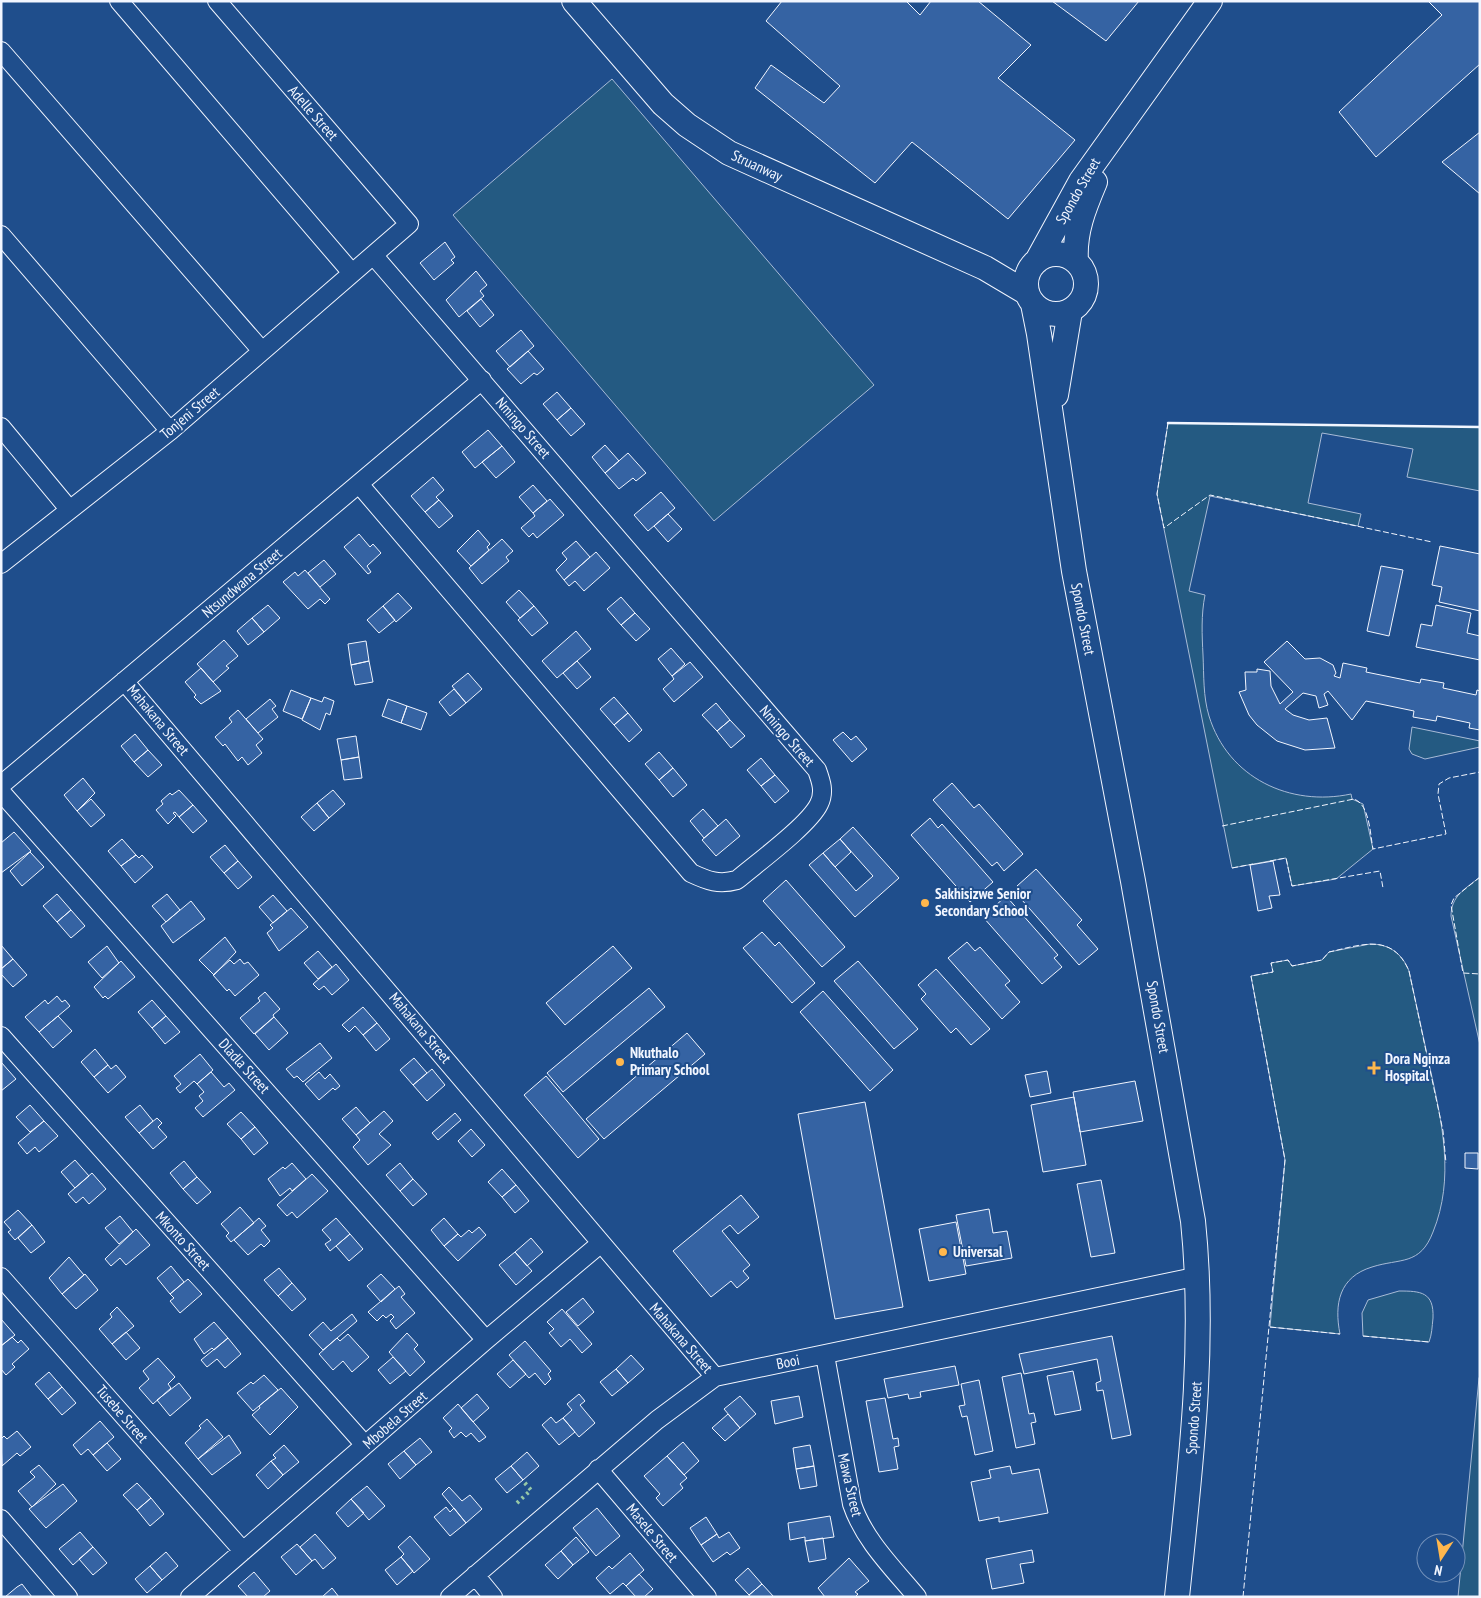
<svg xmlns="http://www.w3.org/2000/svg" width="1481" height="1598" font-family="'PT Sans Narrow',sans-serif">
  <rect width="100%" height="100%" fill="#1f4e8c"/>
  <!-- green -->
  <path fill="#245a82" stroke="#a8bbd7" d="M612,79L874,385L714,521L453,215Z
    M1168,423L1480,427V491L1407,477L1413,449L1322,433L1308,503L1361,514L1358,526L1210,496L1189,591L1205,595C1201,615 1202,635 1203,655C1204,676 1203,696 1209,716C1228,778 1290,807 1351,794L1352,799L1363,804L1373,849L1336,879L1292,886L1286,858L1232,868L1157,494Z
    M1412,727L1480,741V747L1425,759L1412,754L1409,749Z
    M1480,877V1045L1451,916C1451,896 1465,889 1480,877Z
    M1370,944C1389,944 1402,953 1409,971C1416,1003 1423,1036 1430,1068C1442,1123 1455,1178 1433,1232C1420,1266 1400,1258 1372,1267C1339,1277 1334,1304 1340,1334L1270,1327L1285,1160L1251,976L1273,972L1271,963L1288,960L1292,966L1322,960L1329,952Z
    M1399,1291C1421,1291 1434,1292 1433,1318C1432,1327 1432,1334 1429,1342L1363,1336L1362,1313L1368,1300Z
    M1480,1376V1597H1458L1479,1378Z"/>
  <!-- building -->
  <path fill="#3563a3" stroke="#f2f6ff" d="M782,1H906L920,15L931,1H978L1031,45L998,78L1075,140L1008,219L912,142L875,183L755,88L771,65L824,103L840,86L766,21Z
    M1052,1H1139L1106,41Z
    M1428,1H1480V64L1376,157L1339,112L1442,15Z
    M1480,132V194L1442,162Z
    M445,242L455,257L451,260L454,263L434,280L420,263Z
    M476,271L487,285L480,291L484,296L459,317L446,300Z
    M481,299L494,315L480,327L467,311Z
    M521,330L534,346L510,367L496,351Z
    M528,351L544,369L537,375L534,373L521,384L507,369Z
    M557,392L571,408L557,420L543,404Z
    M571,408L585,424L571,436L557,420Z
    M488,430L502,446L475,468L462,452Z
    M605,445L619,461L605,473L592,457Z
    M502,446L515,462L496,478L482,462Z
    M628,453L646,473L636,481L633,478L619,489L605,473Z
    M433,477L444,490L436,497L439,500L425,512L411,496Z
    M533,485L547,501L533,513L519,497Z
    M661,492L675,508L648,531L634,515Z
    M550,499L564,515L537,538L533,533L529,537L521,528L535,516L533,513Z
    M439,500L453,516L439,528L425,512Z
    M668,514L682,529L668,542L654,526Z
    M478,530L490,544L487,547L489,550L471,566L457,551Z
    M359,534L370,547L373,544L381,553L367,566L371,572L368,574L344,547Z
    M502,539L513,551L506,557L509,561L482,584L469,568Z
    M576,541L590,557L564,580L556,570L567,559L562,553Z
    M1440,546L1480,554V611L1439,602L1442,587L1432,585Z
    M596,552L610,568L584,591L575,581L569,586L564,580Z
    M324,560L336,574L320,587L308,573Z
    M1381,566L1403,570L1389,636L1367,631Z
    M305,570L330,599L325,604L320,599L308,609L283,582L295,572L298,576Z
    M519,590L534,606L520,618L506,602Z
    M398,593L412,608L396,622L383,606Z
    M621,597L635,613L621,625L607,609Z
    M268,605L280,618L264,632L252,618Z
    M1436,605L1471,613L1467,633L1480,636V660L1416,647L1421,624L1432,626Z
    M383,606L395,620L379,633L367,620Z
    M534,606L548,623L532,636L518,620Z
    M635,613L650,629L636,641L621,625Z
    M252,618L264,632L248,645L237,631Z
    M576,631L591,649L557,678L542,661Z
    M224,640L238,656L226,666L229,668L213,682L197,664Z
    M366,641L369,661L351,665L348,644Z
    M1287,641L1305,659L1320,658L1333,665L1336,673L1334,676L1340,678L1343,663L1367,668L1366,672L1420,683L1421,679L1444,683L1443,688L1476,695L1477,690L1480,691V730L1469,728L1470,723L1437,716L1436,721L1413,717L1414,711L1366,701L1352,720L1328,691L1324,694L1328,705L1319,708L1316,696L1303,693L1285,709L1293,715L1309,720L1327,718L1335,748L1305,750L1277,741L1257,725L1249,715L1239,692L1246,690L1245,672H1257V669L1270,671L1271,686L1280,704L1293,692L1264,662Z
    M671,648L685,664L672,676L658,659Z
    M369,661L373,682L355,685L351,665Z
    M577,661L591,677L577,689L563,673Z
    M690,662L703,677L674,702L663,689L674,679L672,676Z
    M201,668L221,691L201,704L194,697L196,695L185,682Z
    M468,673L482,689L466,703L452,686Z
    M454,689L466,703L450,716L439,702Z
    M291,690L311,698L302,719L283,711Z
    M324,697L334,701L330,715L326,713L320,730L302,720L311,698L322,702Z
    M614,697L628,713L614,725L600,709Z
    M270,699L276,706L272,709L278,717L258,733L246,719Z
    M388,699L407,706L401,723L382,716Z
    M716,703L730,720L717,731L702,715Z
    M407,706L427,713L421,730L401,723Z
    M238,710L263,739L256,745L262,753L248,765L242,757L238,761L225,744L223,746L215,737L232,722L229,718Z
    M628,713L642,730L629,742L614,725Z
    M730,720L745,736L731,748L717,731Z
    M843,732L851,740L856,736L867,749L852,762L833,740Z
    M135,734L148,750L134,762L121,746Z
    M356,736L359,757L341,760L337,739Z
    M148,750L162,765L148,777L134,762Z
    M659,752L673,768L659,780L645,764Z
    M359,757L362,778L344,780L341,760Z
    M761,758L775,775L761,786L747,770Z
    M673,768L687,785L673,797L659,780Z
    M775,775L789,791L775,803L761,786Z
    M83,778L95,793L77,811L64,795Z
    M952,783L974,808L979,804L1023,854L1004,871L997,862L992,866L933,800Z
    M179,790L193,805L179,817L175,812L173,813L176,816L168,824L156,810L163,804L161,801L170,793L172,795Z
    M333,790L345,804L329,818L317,803Z
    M91,799L105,815L91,827L77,811Z
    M317,803L329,818L314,831L301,817Z
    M193,805L207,821L193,833L179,817Z
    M703,809L718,826L704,838L690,821Z
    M930,818L938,828L942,824L993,882L970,902L911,835Z
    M726,819L740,836L716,856L702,840Z
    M853,827L899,878L855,917L809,865L823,853L856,891L873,876L840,839Z
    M14,832L31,851L1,873V843Z
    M122,839L136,855L121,866L108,851Z
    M840,839L851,852L835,867L823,853Z
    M225,845L238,861L224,873L210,857Z
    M30,852L44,867L22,886L10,871Z
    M136,855L139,858L142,855L153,867L135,883L121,866Z
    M238,861L252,877L238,889L224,873Z
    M1273,861L1280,895L1269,896L1272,908L1258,911L1250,865Z
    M1036,869L1082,920L1077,925L1098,949L1079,965L1022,900L1026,896L1017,886Z
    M786,880L845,947L822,967L763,901Z
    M57,894L71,910L57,922L43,906Z
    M167,894L180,910L166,922L152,906Z
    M273,895L287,911L273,923L259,907Z
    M1006,896L1058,955L1054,958L1062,967L1042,984L983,917Z
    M191,901L205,919L173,943L161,926Z
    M291,908L308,927L279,951L267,933L273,928L270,925Z
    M71,910L85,926L71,938L57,922Z
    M762,932L775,946L779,942L815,983L792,1003L743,948Z
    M225,937L236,952L214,975L199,960Z
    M967,942L975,951L980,947L1010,981L1005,985L1020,1002L1002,1019L948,958Z
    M1,945L13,959L1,969Z
    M107,946L119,963L102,978L88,962Z
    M613,946L632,968L565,1025L546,1003Z
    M318,951L332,967L318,979L304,963Z
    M13,959L27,975L13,987L1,974V969Z
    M240,959L244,964L248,962L259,975L235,996L229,989L227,991L213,975L230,960L234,964Z
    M121,961L135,977L108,999L105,996L103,998L94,987Z
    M858,961L918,1029L894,1049L834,981Z
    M336,964L349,980L332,995L324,986L319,990L313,984Z
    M936,969L990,1029L971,1045L956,1028L951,1033L921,999L926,994L918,985Z
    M649,988L665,1007L563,1092L547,1073Z
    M823,991L893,1070L870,1091L800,1012Z
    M265,992L280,1009L273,1015L274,1017L254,1034L240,1018L260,1001L258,998Z
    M57,996L62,1002L65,1000L70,1006L39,1032L25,1017L45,1000L48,1004Z
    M152,1000L166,1016L152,1028L138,1012Z
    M363,1007L377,1023L363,1035L355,1026L349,1032L342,1025Z
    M58,1016L72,1031L53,1048L39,1032Z
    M166,1016L180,1032L165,1044L152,1028Z
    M274,1017L288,1033L269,1050L255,1034Z
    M377,1023L390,1039L376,1051L363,1035Z
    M687,1033L705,1054L604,1139L586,1119Z
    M320,1043L332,1058L303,1082L297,1076L294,1078L286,1069Z
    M95,1049L108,1065L94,1077L81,1062Z
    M200,1054L213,1070L197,1084L194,1081L180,1093L176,1088L181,1084L174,1076Z
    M414,1058L427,1073L413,1085L400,1070Z
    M1,1062L16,1079L1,1091Z
    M108,1065L111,1069L116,1065L126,1077L108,1093L94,1077Z
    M432,1069L445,1085L427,1101L413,1085Z
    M1047,1071L1051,1093L1030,1097L1025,1075Z
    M211,1072L224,1087L229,1083L235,1090L203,1117L195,1108L203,1101L199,1096L204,1092L197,1084Z
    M319,1072L325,1079L330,1074L340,1086L335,1090L333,1088L319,1100L305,1084Z
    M546,1076L599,1139L578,1158L524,1095Z
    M1135,1081L1143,1121L1080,1132L1073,1092Z
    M1074,1097L1086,1165L1043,1172L1031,1105Z
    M865,1102L903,1307L835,1319L798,1114Z
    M30,1105L44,1121L30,1132L16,1117Z
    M140,1105L153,1121L139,1133L125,1117Z
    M356,1107L370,1123L356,1135L342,1119Z
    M384,1111L393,1121L379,1134L391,1145L368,1165L353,1147L360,1140L356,1135Z
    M241,1112L255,1127L241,1139L227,1124Z
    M455,1113L461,1120L438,1140L432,1133Z
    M157,1118L162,1123L158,1127L167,1137L153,1149L139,1133Z
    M44,1121L58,1136L39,1152L35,1147L27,1154L18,1143Z
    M255,1127L268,1143L254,1155L241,1139Z
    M471,1129L485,1145L472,1157L458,1141Z
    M1465,1153H1478V1169L1465,1168Z
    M75,1160L89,1176L75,1188L61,1172Z
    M184,1161L197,1177L183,1189L170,1173Z
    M292,1163L306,1179L292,1191L290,1188L280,1196L268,1179L283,1167L285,1169Z
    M400,1163L413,1179L400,1191L386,1175Z
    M502,1169L516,1185L502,1197L488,1182Z
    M92,1173L106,1189L89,1204L83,1197L76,1203L68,1194Z
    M312,1174L328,1191L297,1218L292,1212L287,1216L277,1205Z
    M197,1177L211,1192L197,1204L183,1189Z
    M413,1179L427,1194L413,1206L400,1191Z
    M1101,1180L1115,1253L1091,1257L1077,1184Z
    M516,1185L529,1201L515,1213L502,1197Z
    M741,1195L759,1217L738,1234L730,1225L722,1231L750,1265L743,1271L749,1278L737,1288L731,1281L711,1297L673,1251Z
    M240,1207L254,1223L231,1242L226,1236L229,1233L221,1224Z
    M989,1209L993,1233L1007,1231L1012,1258L966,1266L956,1215Z
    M18,1210L32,1225L15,1240L8,1232L11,1230L4,1222Z
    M120,1216L133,1232L119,1244L105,1228Z
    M259,1218L266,1226L261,1230L270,1241L264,1247L261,1244L248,1255L234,1240Z
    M336,1218L350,1234L330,1251L325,1244L331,1240L322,1230Z
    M444,1218L458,1234L444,1246L431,1230Z
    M956,1222L966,1274L929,1281L919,1229Z
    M32,1225L45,1242L31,1253L18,1238Z
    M479,1227L486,1235L458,1261L444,1246L458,1234L461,1237L469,1230L472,1233Z
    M136,1229L150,1245L126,1265L120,1258L111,1266L105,1259Z
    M350,1234L363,1249L349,1261L336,1246Z
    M531,1238L543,1252L527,1266L515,1252Z
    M515,1252L532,1271L516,1285L499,1265Z
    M69,1257L84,1275L62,1294L49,1278Z
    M171,1266L184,1282L170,1294L157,1278Z
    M279,1268L292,1283L278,1296L264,1280Z
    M85,1274L98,1290L76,1309L62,1294Z
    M381,1274L395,1289L381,1302L367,1286Z
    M188,1279L202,1294L180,1313L170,1301L174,1298L170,1294Z
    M292,1283L306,1299L292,1311L278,1296Z
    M399,1286L405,1294L401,1297L415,1313L396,1329L390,1321L394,1317L391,1314L386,1318L383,1315L377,1321L368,1312Z
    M583,1298L594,1312L578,1326L566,1312Z
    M117,1307L134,1326L112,1344L99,1329L112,1317L110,1314Z
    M562,1309L592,1344L582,1353L570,1339L561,1347L549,1333L554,1329L547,1322Z
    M352,1314L357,1321L323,1350L309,1335L323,1322L331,1331Z
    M1,1319L15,1335L1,1346Z
    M214,1322L228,1338L214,1350L212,1348L204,1354L194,1339Z
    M126,1332L140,1348L126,1360L112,1344Z
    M407,1333L418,1345L414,1349L425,1362L410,1376L389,1352Z
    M348,1334L369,1357L352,1372L343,1361L333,1370L319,1354L337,1338L340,1341Z
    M1112,1336L1131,1435L1112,1439L1103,1390L1097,1391L1096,1383L1101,1381L1097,1359L1024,1374L1019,1354Z
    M12,1337L18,1343L21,1340L29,1349L12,1364L15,1367L6,1375L1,1369V1346Z
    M228,1338L241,1354L225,1368L217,1359L207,1367L201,1360Z
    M525,1341L551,1371L548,1374L551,1379L545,1385L535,1373L529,1378L509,1355Z
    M631,1355L644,1369L628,1383L616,1369Z
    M393,1357L406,1371L390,1384L378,1370Z
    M158,1358L175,1377L168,1384L171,1388L153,1404L139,1388L149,1379L143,1371Z
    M513,1360L526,1374L510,1388L497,1374Z
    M955,1366L959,1385L920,1392L921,1397L909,1399L908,1394L888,1398L884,1379Z
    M616,1369L628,1383L612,1396L600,1382Z
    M1073,1371L1081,1410L1055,1415L1047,1376Z
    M49,1372L62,1387L48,1399L35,1384Z
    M1021,1373L1029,1414L1034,1413L1036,1422L1031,1423L1035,1444L1016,1448L1002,1377Z
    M264,1375L278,1390L253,1411L237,1393L251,1382L253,1384Z
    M979,1380L993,1451L975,1455L967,1416L962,1417L959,1406L965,1405L961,1384Z
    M179,1383L191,1398L170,1416L157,1400Z
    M62,1387L76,1403L62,1415L48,1399Z
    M281,1388L298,1407L270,1435L252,1415L260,1408L259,1406Z
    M477,1394L489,1408L473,1422L461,1408Z
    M579,1394L585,1401L580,1405L595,1423L579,1437L563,1418L572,1410L567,1404Z
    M740,1396L756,1414L740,1428L724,1409Z
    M799,1396L803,1417L775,1424L771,1401Z
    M885,1398L893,1439L898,1438L899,1446L894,1447L898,1469L879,1472L866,1401Z
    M458,1404L486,1437L479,1442L471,1433L466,1437L461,1432L454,1438L449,1431L452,1428L443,1418Z
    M728,1414L740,1428L725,1441L712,1428Z
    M551,1417L556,1423L563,1418L575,1432L559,1445L542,1425Z
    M207,1419L223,1437L198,1459L185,1443L201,1428L199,1426Z
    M100,1421L114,1437L93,1455L88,1449L81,1455L73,1445Z
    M17,1431L31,1447L20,1456L17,1453L2,1466L1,1439L4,1436L7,1439Z
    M229,1435L241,1453L212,1475L198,1459Z
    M420,1438L432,1452L416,1465L404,1451Z
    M683,1442L699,1461L684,1475L667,1456Z
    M107,1443L121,1459L107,1471L93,1455Z
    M284,1445L299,1462L283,1475L271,1461L276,1458L273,1455Z
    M810,1445L814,1466L796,1469L793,1448Z
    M404,1451L416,1465L400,1479L388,1464Z
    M527,1452L539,1466L523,1480L511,1466Z
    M667,1456L687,1478L680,1484L683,1488L663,1506L656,1498L660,1494L644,1476Z
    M271,1461L283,1475L268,1489L256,1475Z
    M39,1465L56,1484L32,1507L18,1491L35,1477L30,1472Z
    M511,1466L523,1480L507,1493L495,1479Z
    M814,1466L817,1486L800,1489L796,1469Z
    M1010,1466L1012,1474L1039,1469L1048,1513L999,1522V1517L979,1521L971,1482L991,1478L989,1470Z
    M137,1483L151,1498L137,1510L123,1495Z
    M63,1484L77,1501L46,1528L29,1509Z
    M367,1486L385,1506L369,1520L351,1499Z
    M449,1487L462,1501L470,1495L482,1509L466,1523L442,1494Z
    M151,1498L164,1514L150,1526L137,1510Z
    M351,1499L364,1513L348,1527L336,1513Z
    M446,1507L450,1512L454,1508L466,1523L450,1536L434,1517Z
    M597,1508L620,1536L596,1556L573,1528Z
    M830,1516L834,1537L805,1541V1537L790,1540L788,1523Z
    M706,1517L717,1534L701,1545L690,1528Z
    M80,1532L93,1547L73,1565L59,1549Z
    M729,1532L740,1548L730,1555L727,1552L713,1562L701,1545L717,1534L719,1538Z
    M315,1534L336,1558L323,1569L315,1559L312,1561L300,1547Z
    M410,1536L430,1559L414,1573L401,1557L404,1554L398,1547Z
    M576,1537L589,1552L573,1565L561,1551Z
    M823,1538L826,1559L809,1562L805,1541Z
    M297,1544L312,1561L296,1575L281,1557Z
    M93,1547L107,1563L93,1575L79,1559Z
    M1032,1550L1034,1562L1020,1564L1024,1583L992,1589L986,1559Z
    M561,1551L573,1565L558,1579L545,1565Z
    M166,1552L178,1566L162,1580L150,1566Z
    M630,1553L644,1570L626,1586L623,1583L610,1594L596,1578L609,1566L612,1569Z
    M401,1557L413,1571L397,1585L385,1570Z
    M849,1558L869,1581L855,1592L858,1594L855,1597H825L818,1588Z
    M150,1566L162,1580L147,1593L135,1579Z
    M748,1568L762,1584L749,1595L735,1580Z
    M254,1572L270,1591L263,1597H248L238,1586Z
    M639,1574L653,1589L644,1597H636L626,1586Z
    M22,1584L32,1597H5L17,1587Z
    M762,1584L774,1597H750L749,1595Z
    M332,1588L339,1597H322Z"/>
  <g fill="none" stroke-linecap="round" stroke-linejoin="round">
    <defs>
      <path id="street" d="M119,1L352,273
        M1,51L262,351
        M1,235L170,431
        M1,427L69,509
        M359,484L691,873C708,881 719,885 737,880C757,863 809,825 819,804C825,792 821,781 817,770L374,256
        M1,564L170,431L409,224L217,1
        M124,681L715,1377
        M1,785L482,380
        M1,792L486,1340
        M1,1036L365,1445
        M1,1277L243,1551
        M825,1355L852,1504C864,1540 893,1568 917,1597
        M598,1469L707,1597
        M1,1519L68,1597
        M475,1575L493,1597
        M190,1597L486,1340L600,1244
        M450,1597L657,1420L715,1377L1199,1276"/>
      <path id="secondary" d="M574,1L663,104L687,125L729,153L985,268L1027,293
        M1026 284a30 30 0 1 1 60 0a30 30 0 1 1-60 0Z
        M1037,261L1081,181L1210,1
        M1076,261C1074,232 1084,208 1095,182
        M1033,304L1039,334L1074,571L1133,881L1193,1221C1206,1347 1190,1471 1177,1597
        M1056,395L1070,311"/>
    </defs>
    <!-- street casing -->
    <use href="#street" stroke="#f2f6ff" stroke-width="20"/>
    <!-- secondary casing -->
    <use href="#secondary" stroke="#f2f6ff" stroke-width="26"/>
    <!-- street -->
    <use href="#street" stroke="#1f4e8c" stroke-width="18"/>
    <!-- secondary -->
    <use href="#secondary" stroke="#1f4e8c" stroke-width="24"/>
    <!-- hedge -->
    <path stroke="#97c8a6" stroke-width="4" stroke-dasharray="2.5 4" stroke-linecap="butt" d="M517,1503L531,1490L524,1482"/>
    <!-- fence -->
    <path stroke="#f2f6ff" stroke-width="1" stroke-dasharray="6 2.5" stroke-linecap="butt" d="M1168,423L1157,494L1164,528L1210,495L1432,542
      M1222,826L1354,799C1370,805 1370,834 1373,849L1446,834L1438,794L1439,784L1449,778L1480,772
      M1270,861L1286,858L1292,886L1380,871L1383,888
      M1232,868L1253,864
      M1480,877L1454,898L1451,905L1463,973L1480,974
      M1270,1327L1340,1334
      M1363,1336L1429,1342
      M1243,1597L1285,1160L1251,976L1273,972L1271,963L1288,960L1292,966L1322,960L1329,952C1361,945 1392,932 1409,971L1443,1131L1446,1163"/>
    <!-- wall -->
    <path stroke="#f2f6ff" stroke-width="2.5" d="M1168,423L1480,427"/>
  </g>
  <!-- markers -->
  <g fill="#ffb74d" stroke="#1f4e8c" stroke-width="2">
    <circle cx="925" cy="903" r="5"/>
    <circle cx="620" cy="1062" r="5"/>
    <path d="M1371.5 1060.5h5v5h5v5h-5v5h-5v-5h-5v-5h5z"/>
    <circle cx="943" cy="1252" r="5"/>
  </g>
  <g text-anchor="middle" stroke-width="4" stroke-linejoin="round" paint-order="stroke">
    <!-- street labels -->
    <g font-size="15" fill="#f2f6ff" stroke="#1f4e8c">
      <text transform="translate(313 113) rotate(49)" y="5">Adelle Street</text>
      <text transform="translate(757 166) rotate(25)" y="5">Struanway</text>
      <text transform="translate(1078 191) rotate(-60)" y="5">Spondo Street</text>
      <text transform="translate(190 413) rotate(-40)" y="5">Tonjeni Street</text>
      <text transform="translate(523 428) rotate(49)" y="5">Nmingo Street</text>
      <text transform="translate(242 583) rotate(-40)" y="5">Ntsundwana Street</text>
      <text transform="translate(1083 619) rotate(79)" y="5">Spondo Street</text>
      <text transform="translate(158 720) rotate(50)" y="5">Mahakana Street</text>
      <text transform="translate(787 736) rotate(49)" y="5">Nmingo Street</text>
      <text transform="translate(1158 1017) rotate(80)" y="5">Spondo Street</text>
      <text transform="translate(420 1028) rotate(50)" y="5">Mahakana Street</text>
      <text transform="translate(244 1066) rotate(48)" y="5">Dladla Street</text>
      <text transform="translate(183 1241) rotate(48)" y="5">Mkonto Street</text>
      <text transform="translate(681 1338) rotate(49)" y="5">Mahakana Street</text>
      <text transform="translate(788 1362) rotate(-11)" y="5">Booi</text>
      <text transform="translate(122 1414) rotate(49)" y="5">Tusebe Street</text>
      <text transform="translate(1194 1418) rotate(-86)" y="5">Spondo Street</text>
      <text transform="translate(395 1420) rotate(-41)" y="5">Mbobela Street</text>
      <text transform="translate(850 1485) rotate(77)" y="5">Mawa Street</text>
      <text transform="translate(652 1533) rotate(50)" y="5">Masele Street</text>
    </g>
    <!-- poi labels -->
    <g font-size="15" font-weight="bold" fill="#f2f6ff" stroke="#1f4e8c" text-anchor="start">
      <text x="935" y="899">Sakhisizwe Senior<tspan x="935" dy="17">Secondary School</tspan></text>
      <text x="630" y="1058">Nkuthalo<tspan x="630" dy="17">Primary School</tspan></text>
      <text x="1385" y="1064">Dora Nginza<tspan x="1385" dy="17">Hospital</tspan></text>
      <text x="953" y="1257">Universal</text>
    </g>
  </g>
  <!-- border -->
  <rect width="1481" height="1598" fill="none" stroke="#f2f6ff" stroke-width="5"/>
  <!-- north arrow -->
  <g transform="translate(1441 1558) rotate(192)"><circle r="24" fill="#1f4e8c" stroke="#7391ba"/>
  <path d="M0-4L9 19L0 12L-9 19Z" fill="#ffb74d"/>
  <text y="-8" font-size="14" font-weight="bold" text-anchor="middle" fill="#f2f6ff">N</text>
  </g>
</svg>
